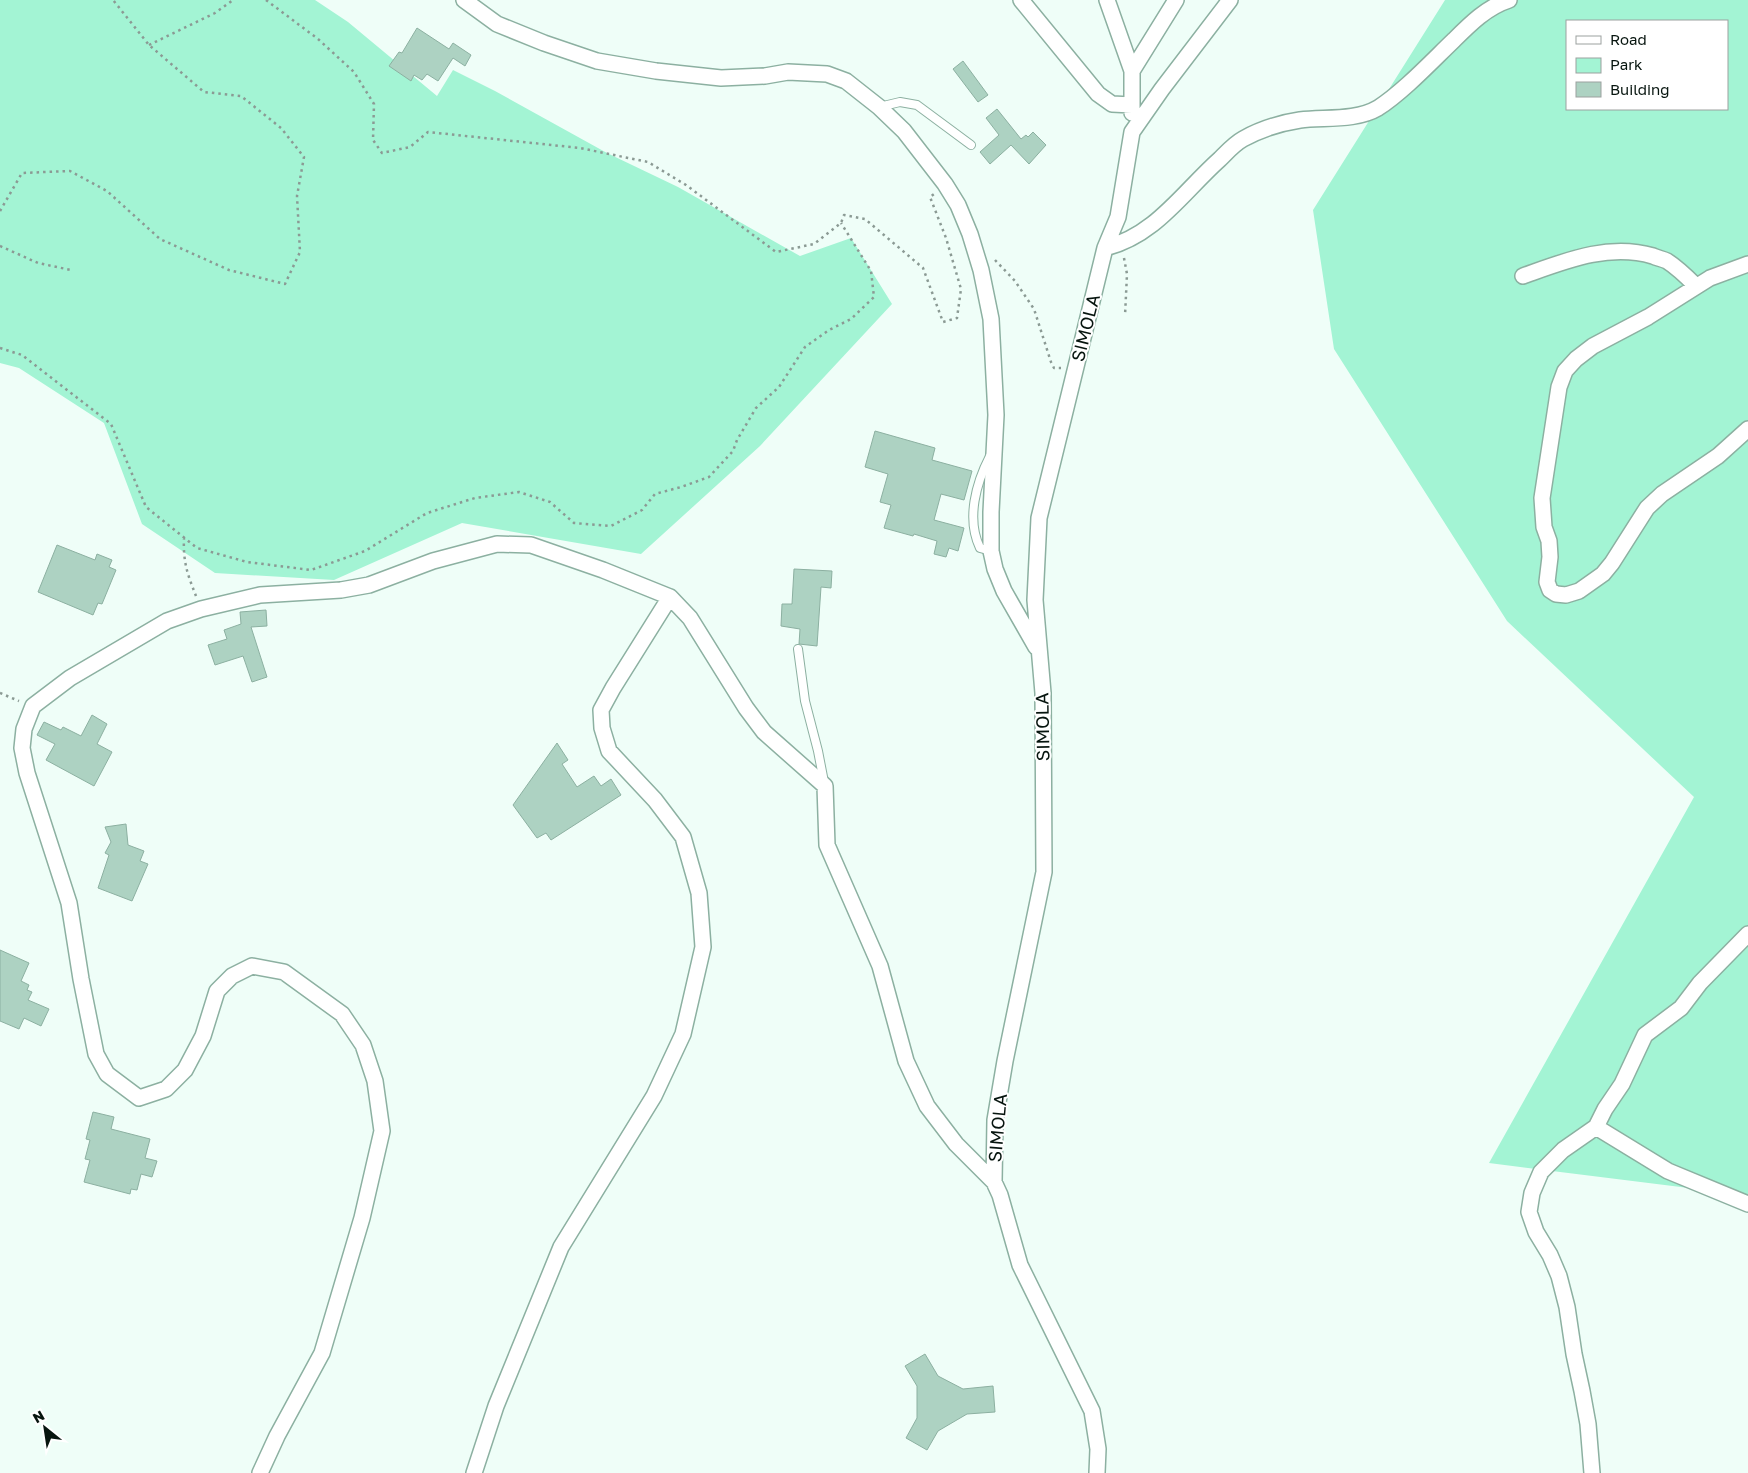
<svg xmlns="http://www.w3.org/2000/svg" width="1748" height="1473" font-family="'Golos Text',sans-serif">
  <rect width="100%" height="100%" fill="#effef8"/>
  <!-- green -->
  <path fill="#a3f4d4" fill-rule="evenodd" d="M0,0H315L348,22L437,96L453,70L495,91L607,153L678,187L800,256L851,238L892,304L760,446L641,554L462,523L334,580L215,573L142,524L104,423L19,368L0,363Z
    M1445,0H1748V1194L1745,1195L1489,1163L1694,797L1507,621L1334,349L1313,210ZM1567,21H1727V109H1567Z"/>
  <!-- building -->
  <path fill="#add2c2" stroke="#8cb0a1" d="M417,28L449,49L453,43L471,55L465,66L453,58L438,81L427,74L422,80L414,75L411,81L389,66L399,52L402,53Z
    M963,61L988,95L978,102L953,69Z
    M997,109L1021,139L1026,135L1028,137L1033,132L1046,145L1029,164L1011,145L990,164L980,152L999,135L986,118Z
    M875,431L935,448L932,460L972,471L964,500L941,494L934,520L964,528L958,551L949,548L946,557L934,554L937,541L914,534L913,536L884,528L891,505L880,502L888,474L865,467Z
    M57,545L95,560L97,554L112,560L109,567L116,570L102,604L98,603L93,615L38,592Z
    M794,569L832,571L831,588L821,587L817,646L799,644L800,629L781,626L782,604H792Z
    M266,610L267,626L251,627L267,677L252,682L243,656L215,665L208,645L227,639L224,630L241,624L240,612Z
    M92,715L107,724L97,744L112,752L94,786L46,760L55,744L37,735L44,722L61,730L63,727L81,736Z
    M557,743L568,760L562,764L577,787L594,776L601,786L611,779L621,795L551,840L546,833L537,838L513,805Z
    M126,824L128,845L144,851L140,861L148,864L132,901L98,888L109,855L105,853L111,842L105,827Z
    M0,950L29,963L21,981L29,985L27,990L32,992L28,1000L49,1009L41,1026L24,1018L19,1029L0,1021Z
    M93,1112L114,1117L111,1129L150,1139L145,1158L157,1161L152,1177L141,1174L137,1190L131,1189L130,1194L84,1182L90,1160L85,1159L90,1140L86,1139Z
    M925,1354L938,1376L963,1389L993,1386L995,1412L967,1414L938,1431L927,1450L906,1438L917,1418V1386L905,1366Z"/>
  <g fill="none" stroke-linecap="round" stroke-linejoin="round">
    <defs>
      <path id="service" d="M879,107L900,102L917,105L971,145
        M990,456C976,483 966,519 980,548L991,551
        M798,649L805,701L818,751L824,782"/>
      <path id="minor" d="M464,0L497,24L544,43L597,61L656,71L721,78L765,76L788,72L827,74L846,81L879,107L904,131L945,184L958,205L970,234L981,270L991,319L996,415L991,512V551L995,569L1004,591L1036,647
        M1021,0L1098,94L1112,104L1132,105
        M1107,0L1132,71
        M1132,113V71L1176,0
        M1105,248C1155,236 1183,192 1220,159C1227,152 1234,144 1243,139C1261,129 1280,123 1300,120C1325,117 1356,121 1378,108C1403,92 1432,61 1454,40C1470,24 1487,7 1509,0
        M1748,264L1710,278L1648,317L1593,346L1576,359L1565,371L1559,387L1542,498L1544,527L1549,541L1550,557L1547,582L1550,590L1556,594L1566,595L1579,591L1603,574L1612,563L1647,508L1662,494L1718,456L1748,429
        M1523,276C1565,261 1608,243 1653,256C1657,258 1663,259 1667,261C1678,268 1687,277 1696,286
        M1596,1127L1668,1171L1748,1204
        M260,1473L277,1436L322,1353L362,1218L382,1131L375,1081L363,1045L342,1014L284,972L252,966L232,976L217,991L203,1036L185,1070L166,1089L139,1098L107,1074L96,1054L81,979L69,903L27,773L22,748L24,729L33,706L70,678L167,621L201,609L260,595L341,590L369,585L433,561L497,544L531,545L603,570L670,597L690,618L746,708L764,732L825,786L827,845L880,966L906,1061L927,1106L956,1144L994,1182
        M474,1473L496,1406L561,1247L654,1096L683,1034L703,947L699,893L683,837L655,800L609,751L602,728L601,710L613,688L670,597
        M1097,1473L1098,1449L1092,1411L1020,1265L1000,1195L994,1182L995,1120L1005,1061L1044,872L1043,693L1035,600L1039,518L1105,248L1118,217L1132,132L1162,89L1230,0
        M1592,1473L1588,1424L1582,1391L1574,1354L1567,1307L1559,1276L1550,1255L1536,1232L1529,1212L1532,1193L1541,1172L1563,1150L1596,1127L1605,1109L1622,1084L1645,1035L1681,1008L1700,983L1748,934"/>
    </defs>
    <!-- service casing -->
    <use href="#service" stroke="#8cb0a1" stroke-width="10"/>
    <!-- minor casing -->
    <use href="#minor" stroke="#8cb0a1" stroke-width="18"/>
    <!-- path -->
    <path stroke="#8b9a94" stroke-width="2.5" stroke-dasharray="2.5 4" stroke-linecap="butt" d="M266,0L318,39L354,72L374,104L373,140L382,153L410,147L428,132L580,148L648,162L686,185L776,252L814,244L841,223L844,215L865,219L923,268L943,322L957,318L961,289L946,238L930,197L934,194
      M149,45L215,13L233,0
      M0,211L22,173L70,171L107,191L160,239L229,270L285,284L300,252L297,196L304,157L281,128L241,96L204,92L149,45L113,0
      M0,246L38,263L71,270
      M1124,258L1127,274L1125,316
      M995,260L1015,281L1034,309L1051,362L1054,368H1061
      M0,348L22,355L111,424L146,507L197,548L247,562L311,570L365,551L427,513L475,498L519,492L550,502L574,523L611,526L642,510L655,494L681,487L709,477L733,451L737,440L756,408L779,387L805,347L829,330L851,319L874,297L871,271L841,223
      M184,537C183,562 187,573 196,596
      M0,693L19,701"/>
    <!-- service -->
    <use href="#service" stroke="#fff" stroke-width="8"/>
    <!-- minor -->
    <use href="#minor" stroke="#fff" stroke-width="15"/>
  </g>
  <g text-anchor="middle" stroke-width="4" stroke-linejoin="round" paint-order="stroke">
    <!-- street labels -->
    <g font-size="18" fill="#07150f" stroke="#fff">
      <text transform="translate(1086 328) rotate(-76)" y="6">SIMOLA</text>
      <text transform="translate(1043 727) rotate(-91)" y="6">SIMOLA</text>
      <text transform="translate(998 1128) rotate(-85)" y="6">SIMOLA</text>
    </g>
  </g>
  <!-- legend -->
  <rect x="1566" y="20" width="162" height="90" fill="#ffffff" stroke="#9ca19f"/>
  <rect x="1576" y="36" width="25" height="8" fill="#ffffff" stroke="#9ca19f"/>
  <text x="1610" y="45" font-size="15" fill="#07150f">Road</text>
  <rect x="1576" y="58" width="25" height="15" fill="#a3f4d4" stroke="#9ca19f"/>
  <text x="1610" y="70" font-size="15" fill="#07150f">Park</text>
  <rect x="1576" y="82" width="25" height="15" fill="#add2c2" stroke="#9ca19f"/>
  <text x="1610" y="95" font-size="15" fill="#07150f">Building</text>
  <!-- north arrow -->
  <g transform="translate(45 1428) rotate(330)" stroke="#ffffff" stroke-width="4" paint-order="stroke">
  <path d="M0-4L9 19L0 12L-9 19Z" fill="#07150f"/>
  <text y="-8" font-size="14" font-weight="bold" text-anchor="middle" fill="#07150f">N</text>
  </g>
</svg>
